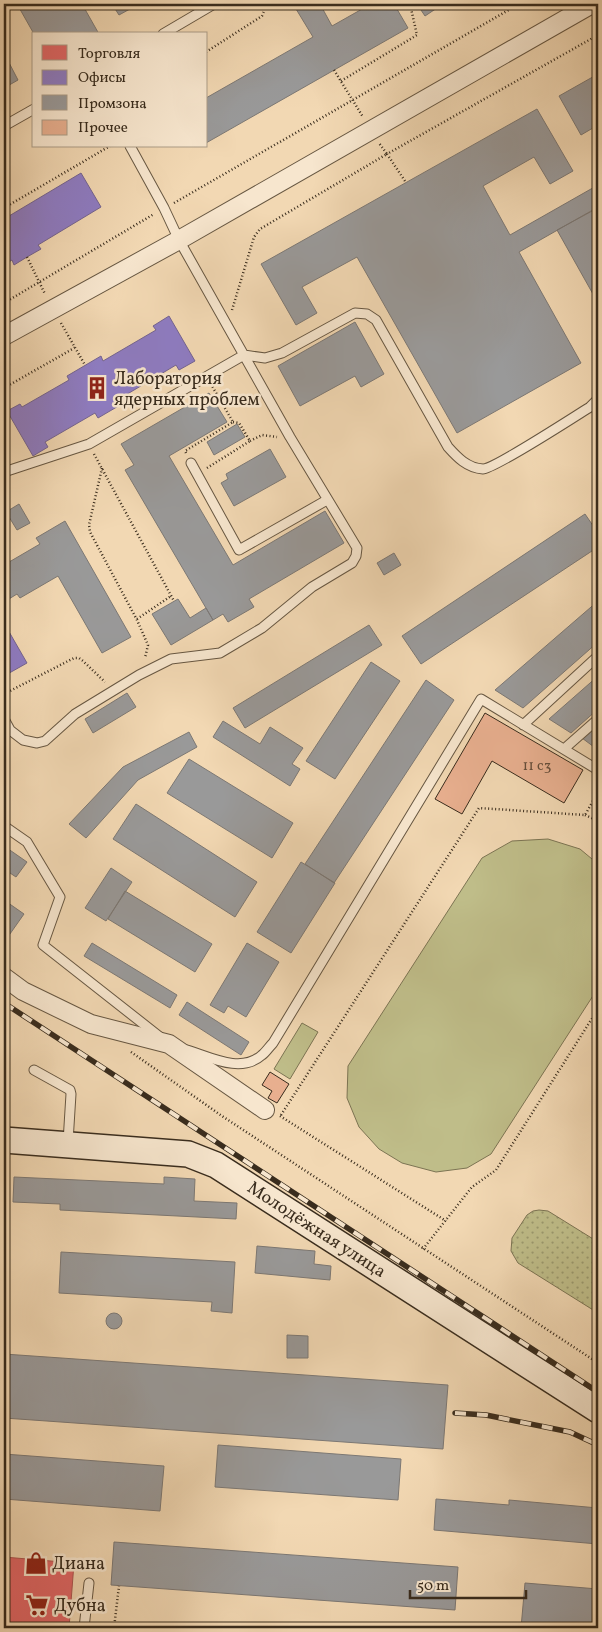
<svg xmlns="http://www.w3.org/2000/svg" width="602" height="1632" font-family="Vollkorn,serif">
  <defs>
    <pattern id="park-dots" width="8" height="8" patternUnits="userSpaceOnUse" patternTransform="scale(1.25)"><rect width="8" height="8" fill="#bfbd89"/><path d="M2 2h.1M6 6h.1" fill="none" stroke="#9c9a6f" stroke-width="1.8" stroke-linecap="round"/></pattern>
  </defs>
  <rect width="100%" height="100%" fill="#f2d8b3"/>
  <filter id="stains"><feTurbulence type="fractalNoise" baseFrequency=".004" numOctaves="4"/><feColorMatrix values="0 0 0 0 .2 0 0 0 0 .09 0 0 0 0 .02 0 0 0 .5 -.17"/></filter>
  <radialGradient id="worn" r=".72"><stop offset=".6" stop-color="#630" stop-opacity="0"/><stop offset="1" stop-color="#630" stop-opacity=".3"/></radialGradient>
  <!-- grass -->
  <path fill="#bfbd89" stroke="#7c7453" d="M548,839L580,849L598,864V988L491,1154L467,1168L436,1172L402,1163L379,1149L359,1127L347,1098L348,1066L482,858L512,841Z
    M302,1023L318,1032L290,1079L274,1069Z"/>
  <!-- park -->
  <path fill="url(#park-dots)" stroke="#7c7453" d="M539,1210L548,1211L598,1242V1313L518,1263L511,1251L512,1238L527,1215L533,1211Z"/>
  <!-- shops -->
  <path fill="#e06666" stroke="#ae5550" d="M4,1557L74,1563L69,1628H4Z"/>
  <!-- offices -->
  <path fill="#8e7cc3" stroke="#746491" d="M81,173L101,207L38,245L41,249L27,257L14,265L12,260L4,265V219Z
    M169,316L195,361L179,370L176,365L124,396L127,401L98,418L95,413L45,442L48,447L33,456L7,411L20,404L22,407L69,380L67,376L101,356L103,361L156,330L153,326Z
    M4,623L27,663L4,676Z"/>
  <!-- industry -->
  <path fill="#999" stroke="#7c7874" d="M17,4H82L99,34H34Z
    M112,4H139L119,15Z
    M293,4H320L332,26L371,4H394L408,28L206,143V98L313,37Z
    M417,4H435L437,8L425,16Z
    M4,53L18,80L4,88Z
    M598,74V125L581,135L559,96Z
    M537,109L573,171L550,184L534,157L483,186L510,235L598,185V207L519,252L581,363L457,433L357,257L302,287L317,313L296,325L261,264Z
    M594,210L598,218V303L557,230Z
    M355,322L384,374L361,387L355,376L300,406L278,366Z
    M209,393L227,422L169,456L233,565L325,511L344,543L249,599L254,607L228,622L223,614L213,620L125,470L134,465L121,444Z
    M237,424L245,437L214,455L207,442Z
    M270,449L286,477L234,506L221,483L228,479L226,474Z
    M19,504L30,523L17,530L6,512Z
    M585,514L598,533V547L421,664L402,636Z
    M65,521L131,637L102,653L58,576L20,598L17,594L4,602V578L7,576L4,571V565L40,544L36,538Z
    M394,553L401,565L384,575L377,563Z
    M178,599L190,618L206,608L213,620L171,645L152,614Z
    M598,601V642L523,708L495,690Z
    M369,625L382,645L245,728L233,708Z
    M371,662L400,681L335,779L306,761Z
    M598,676V709L571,733L549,719Z
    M426,680L454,700L334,883L305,864Z
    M127,693L136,707L93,733L85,719Z
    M223,721L260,744L270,727L303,748L292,764L300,769L290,786L213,737Z
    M598,724V750L582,738Z
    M189,732L197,747L138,780L86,838L69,824L123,767Z
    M189,759L293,823L272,858L167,793Z
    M136,804L257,882L235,917L113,839Z
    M4,846L27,862L16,877L4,869Z
    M301,862L335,883L291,953L257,932Z
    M111,868L132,882L106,921L85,908Z
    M125,891L212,944L195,972L108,919Z
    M4,900L24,914L5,941L4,940Z
    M92,943L177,995L170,1008L84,956Z
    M247,943L279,962L246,1017L228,1006L224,1013L210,1005Z
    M187,1002L249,1042L241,1055L179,1015Z
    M14,1177L164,1184V1177L195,1179L194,1201L237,1203L236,1219L60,1210V1204L13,1202Z
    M257,1246L315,1251L314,1264L331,1266L330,1280L255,1273Z
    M61,1252L235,1262L232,1313L211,1311L212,1302L59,1293Z
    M106 1321a8 8 0 1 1 16 0a8 8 0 1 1-16 0Z
    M287,1335L308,1336V1358H287Z
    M4,1354L448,1385L443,1449L4,1418Z
    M218,1445L401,1459L398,1500L215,1487Z
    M4,1454L164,1466L160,1511L4,1499Z
    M436,1499L509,1505V1500L598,1508V1544L434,1530Z
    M114,1542L458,1567L455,1610L111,1585Z
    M525,1583L598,1589V1628H521Z"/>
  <!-- building -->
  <path fill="#e8af8f" stroke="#392c1d" d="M485,713L583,770L564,803L492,761L462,814L435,799Z
    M270,1072L289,1084L277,1103L268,1098L272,1091L262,1085Z"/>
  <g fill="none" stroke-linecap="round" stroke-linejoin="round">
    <defs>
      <path id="lane" d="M163,34L214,4
        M4,126L34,109
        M244,355L265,358L282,353L355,313L367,314L376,320L448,447C457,457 467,468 483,469C494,469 574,417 590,407L598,399
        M191,463L239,550L327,500
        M4,472L89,444L244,355
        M4,719L10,730L23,740L37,743L45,741L75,714L139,675L171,659L220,653L262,628L312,587L352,563L356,556L357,548L290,437L179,240L164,208L130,146
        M523,725L598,656
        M564,749L598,719
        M4,826L27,842L60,897L43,945L160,1037
        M187,1050C210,1057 241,1074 262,1055C266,1052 269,1047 273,1043L481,699L598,770
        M34,1070L70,1090L71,1094L68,1142
        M84,1628L89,1583"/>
      <path id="street" d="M4,336L179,240L592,4
        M4,977L23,991L91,1024L169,1044L265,1110"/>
      <path id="secondary" d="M4,1140L188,1154L216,1165L598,1410"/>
    </defs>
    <!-- lane casing -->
    <use href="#lane" stroke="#675742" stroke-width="11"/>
    <!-- street casing -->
    <use href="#street" stroke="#675742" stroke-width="20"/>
    <!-- secondary casing -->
    <use href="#secondary" stroke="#392c1d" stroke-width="28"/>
    <!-- path -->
    <path stroke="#392c1d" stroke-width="2.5" stroke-dasharray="1 2.5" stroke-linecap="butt" d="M206,52L262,16L267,4
      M334,70L363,117
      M341,81L417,35L410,4
      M405,181L387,154L598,35
      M174,203L519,4
      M4,208L110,146
      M27,257L45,294
      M4,303L154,214
      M232,310L254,237L260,229L387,154L379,143
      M61,323L85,365
      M4,388L76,347
      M250,441L262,435L277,437
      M186,453L185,451L233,422L212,386
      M94,454L174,601
      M102,468L89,525L90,532L137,620L148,645L145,658
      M207,468L250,441L239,423L233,422
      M137,619L171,596
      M4,694L74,658H79L83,661L105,682
      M585,815L598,821
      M131,1052L222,1116L598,1363
      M281,1115L479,808L585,815L598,792
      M280,1116L446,1221
      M423,1249L472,1187L496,1170L598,1009
      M114,1628L119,1586"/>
    <!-- lane -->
    <use href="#lane" stroke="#f7e6ce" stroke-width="9"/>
    <!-- street -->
    <use href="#street" stroke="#f7e6ce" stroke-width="18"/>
    <!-- secondary -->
    <use href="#secondary" stroke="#f7e6ce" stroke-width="25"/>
    <defs>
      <path id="rail" d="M4,1003L598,1392
        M455,1413L486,1415L570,1432L598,1445"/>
    </defs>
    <!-- rail casing -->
    <use href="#rail" stroke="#392c1d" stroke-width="5.5"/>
    <!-- rail -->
    <use href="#rail" stroke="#f7e6ce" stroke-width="4" stroke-dasharray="11" stroke-linecap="butt"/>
  </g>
  <!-- icons -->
  <defs>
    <symbol id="building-bare" viewBox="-9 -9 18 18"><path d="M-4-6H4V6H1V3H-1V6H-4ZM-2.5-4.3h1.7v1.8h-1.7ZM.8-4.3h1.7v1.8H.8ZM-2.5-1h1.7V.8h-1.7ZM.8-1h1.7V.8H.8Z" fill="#8f2418" stroke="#f7e6ce" stroke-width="2.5" paint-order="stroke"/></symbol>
    <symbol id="shop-bare" viewBox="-9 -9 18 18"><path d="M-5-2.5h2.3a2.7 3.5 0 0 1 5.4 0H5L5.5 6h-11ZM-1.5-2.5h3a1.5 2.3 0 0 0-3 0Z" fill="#8f2418" stroke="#f7e6ce" stroke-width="2.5" paint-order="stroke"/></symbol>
    <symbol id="supermarket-bare" viewBox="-9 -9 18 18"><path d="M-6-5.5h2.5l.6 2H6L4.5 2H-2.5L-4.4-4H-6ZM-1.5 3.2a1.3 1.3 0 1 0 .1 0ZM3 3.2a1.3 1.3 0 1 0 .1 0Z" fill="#8f2418" stroke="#f7e6ce" stroke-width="2.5" paint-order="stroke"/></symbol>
  </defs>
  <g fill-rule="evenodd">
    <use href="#building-bare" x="81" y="372" width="32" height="32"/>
    <use href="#shop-bare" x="20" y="1547" width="32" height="32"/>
    <use href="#supermarket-bare" x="21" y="1589" width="32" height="32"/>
  </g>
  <g text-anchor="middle" stroke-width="5" stroke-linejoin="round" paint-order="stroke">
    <!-- number labels -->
    <g font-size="15" fill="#654d3a">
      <text x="537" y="770">11 с3</text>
    </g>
    <!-- poi labels -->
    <g font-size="18" fill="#392c1d" stroke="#f7e6ce" text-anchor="start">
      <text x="114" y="384">Лаборатория<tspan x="114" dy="21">ядерных проблем</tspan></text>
      <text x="52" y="1569">Диана</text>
      <text x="54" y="1611">Дубна</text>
    </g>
    <!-- street labels -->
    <g font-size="18" fill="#392c1d" stroke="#f7e6ce">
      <text transform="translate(317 1229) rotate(33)" y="6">Молодёжная улица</text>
    </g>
  </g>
  <!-- margin -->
  <rect width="602" height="1632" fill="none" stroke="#f2d8b3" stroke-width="20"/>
  <rect x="5" y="5" width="592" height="1622" fill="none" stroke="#392c1d" stroke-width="2.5"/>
  <rect x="10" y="10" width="582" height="1612" fill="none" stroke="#392c1d"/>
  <!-- legend -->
  <rect x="32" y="32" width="175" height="115" fill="#f7e6ce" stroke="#ab9c87"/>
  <rect x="42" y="45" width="25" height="15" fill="#e06666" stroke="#ab9c87"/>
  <text x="78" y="58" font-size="15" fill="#392c1d">Торговля</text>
  <rect x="42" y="70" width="25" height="15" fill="#8e7cc3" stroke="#ab9c87"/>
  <text x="78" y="82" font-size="15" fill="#392c1d">Офисы</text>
  <rect x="42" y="95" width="25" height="15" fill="#999999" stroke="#ab9c87"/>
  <text x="78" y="108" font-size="15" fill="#392c1d">Промзона</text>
  <rect x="42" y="120" width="25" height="15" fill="#e8af8f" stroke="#ab9c87"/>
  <text x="78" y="132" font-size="15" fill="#392c1d">Прочее</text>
  <!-- scale -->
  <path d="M410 1590v8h116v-8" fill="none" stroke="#392c1d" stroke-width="2.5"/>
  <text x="417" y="1590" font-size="15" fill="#392c1d" stroke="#f7e6ce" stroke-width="4" paint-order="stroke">50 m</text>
  <rect width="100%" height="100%" filter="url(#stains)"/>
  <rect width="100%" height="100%" fill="url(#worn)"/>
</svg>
